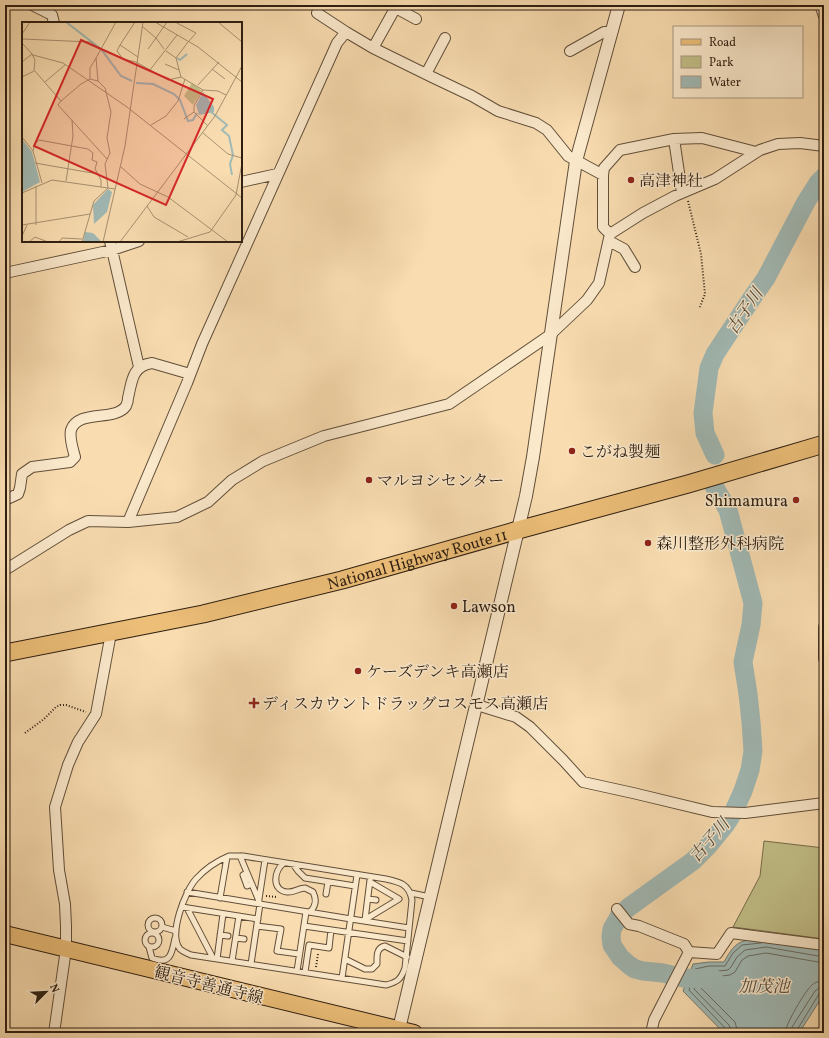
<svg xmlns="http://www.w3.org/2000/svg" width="829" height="1038" font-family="Vollkorn,'Noto Serif JP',serif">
  <rect width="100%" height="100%" fill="#f9ddb1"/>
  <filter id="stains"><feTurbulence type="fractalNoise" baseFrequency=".005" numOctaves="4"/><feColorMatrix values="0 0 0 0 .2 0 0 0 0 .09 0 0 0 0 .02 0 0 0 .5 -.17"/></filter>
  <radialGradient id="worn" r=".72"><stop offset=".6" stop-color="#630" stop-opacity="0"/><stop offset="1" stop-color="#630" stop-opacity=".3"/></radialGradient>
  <!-- green -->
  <path fill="#c2bf88" stroke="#786e4c" d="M764,841L824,848V939L733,927L760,876Z"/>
  <!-- water -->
  <path fill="#a1bab6" stroke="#737c74" d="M766,938L824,948V994L799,1033H724L683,991L693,964L709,962H724C737,938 742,941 766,938Z"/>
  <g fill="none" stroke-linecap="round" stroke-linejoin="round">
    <!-- shore -->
    <path stroke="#686c64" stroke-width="1" d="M727,1033L726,1029L689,990L695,969L709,966H725L733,953L742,945L761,943
      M732,1033L729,1025L694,989L699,973L728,970L731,967L737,957L745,950L766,947L824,957
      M738,1033L735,1022L701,988L704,978L730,975L735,972L742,960L748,956L766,953L824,963
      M785,1033C785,1025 805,991 812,985C815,982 819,981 824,981
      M791,1033L792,1027L815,991L819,988L824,987
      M796,1033L797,1030L819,994L824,992"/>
    <!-- river -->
    <path stroke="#a1bab6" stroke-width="19" d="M715,455L705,433L703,413L709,368L715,354L752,298L766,278L806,202L818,183L824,177
      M714,486L728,510L753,603L751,625L743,662L748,694L751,722L753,751L750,770L743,791L733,813L726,824L708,846L693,861L629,907L620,915L612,929L611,937L612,945L620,957L629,965L635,969L643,971L663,973L683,978L714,979"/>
    <defs>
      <path id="service" d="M229,856H243L386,879C400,882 409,884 412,900L405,968C401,979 398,982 386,985L191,955C187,953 183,952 180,949C168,935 185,891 196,879C205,869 217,861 229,856Z
        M240,856L259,901
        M284,863C274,870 271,890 287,892C293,893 299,888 305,888L313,892C317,900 316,906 310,912
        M293,864L298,871L305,878L355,886
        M247,873L243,875L247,886L252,884
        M187,892L351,919L409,928
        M411,893L430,897
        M326,894L328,882
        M220,898L227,857
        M259,899L265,860
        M368,899L376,900
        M182,907L258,919
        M187,908L213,958
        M148 925a7 7 0 1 1 14 0a7 7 0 1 1-14 0Z
        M366,919L399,899L370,882
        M365,920L370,880
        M257,926L281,929L277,951L299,954
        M304,926L408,941
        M162,927L176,931
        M145 940a7 7 0 1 1 14 0a7 7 0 1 1-14 0Z
        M220,935L228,936
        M236,938L244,939
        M149,947L152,958C171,966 172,952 175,938
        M217,959L223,914
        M345,959L365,969H372L377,964C377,956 376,948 385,946L407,957
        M232,961L239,916
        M251,964L260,904
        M297,971L306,912
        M305,972L309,945L329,948L331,930
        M342,978L357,875"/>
      <path id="minor" d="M32,5L52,15L54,23
        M820,5L824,16
        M396,8L416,19
        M317,13L346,32
        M373,48L432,77L472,96L498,111L536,123L547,130L568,156L603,175V227L610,234
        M570,51L604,32H611
        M426,74L445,38
        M674,139L682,193
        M603,175L604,168L620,150L674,139L702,138L756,152
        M241,182L277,174
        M110,241L139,367
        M609,241L624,249L635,267
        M5,273L112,250L139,241
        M5,500L18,494L20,488L22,474L32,467L70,462L75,457C73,449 69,438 71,430C78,409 115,422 126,406C127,404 128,400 128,398C132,381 132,366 152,363L190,374
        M128,522L187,383L202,344L337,43L346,32L373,48L397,5
        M5,570L69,530L88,521L128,522L177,517L208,502L232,480L263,461L324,436L449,404L550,335L587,300L599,283L610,234L643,213L675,196L715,179L760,150L778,144L800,143L824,146
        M824,627V659
        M477,705L516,717L530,727L563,760L583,782L633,793L712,812L745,813L824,803
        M617,909L629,924L639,926L684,944L689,952
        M54,1033L66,949V926L65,904L59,870L55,807L68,765L78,742L96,714L111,633
        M651,1033L654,1020L689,952L717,954L731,933L824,945"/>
      <path id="tertiary" d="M398,1033L526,496L533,457L576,161L619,5"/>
      <path id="primary" d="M5,934L414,1033"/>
      <g id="trunk">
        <path id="s1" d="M5,653L203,614L342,580L518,530L688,484L824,444"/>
      </g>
    </defs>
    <!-- service casing -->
    <use href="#service" stroke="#614e39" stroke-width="7"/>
    <!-- minor casing -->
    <use href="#minor" stroke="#614e39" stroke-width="12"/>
    <!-- tertiary casing -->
    <use href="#tertiary" stroke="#614e39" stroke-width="14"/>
    <!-- primary casing -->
    <use href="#primary" stroke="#2e1e11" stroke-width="18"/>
    <!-- trunk casing -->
    <use href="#trunk" stroke="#2e1e11" stroke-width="19"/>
    <!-- path -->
    <path stroke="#2e1e11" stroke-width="2" stroke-dasharray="1 2" stroke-linecap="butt" d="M688,201L701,254L705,294L699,309
      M25,733L44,719L56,707L60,705H66L86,712
      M266,896L277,897
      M316,967L318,954"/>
    <!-- service -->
    <use href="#service" stroke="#fbe9cc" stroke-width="5"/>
    <!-- minor -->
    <use href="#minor" stroke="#fbe9cc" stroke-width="10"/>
    <!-- tertiary -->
    <use href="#tertiary" stroke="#fbe9cc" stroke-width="12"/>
    <!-- primary -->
    <use href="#primary" stroke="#ecbe78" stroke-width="16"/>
    <!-- trunk -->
    <use href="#trunk" stroke="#ecbe78" stroke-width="17"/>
  </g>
  <!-- markers -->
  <g fill="#8f2418" stroke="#fbe9cc" stroke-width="1.5">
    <circle cx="631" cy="180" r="4"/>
    <circle cx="572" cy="451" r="4"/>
    <circle cx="369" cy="480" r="4"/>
    <circle cx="796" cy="500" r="4"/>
    <circle cx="648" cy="543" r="4"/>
    <circle cx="454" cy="606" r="4"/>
    <circle cx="358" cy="671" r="4"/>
    <path d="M252 697h4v4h4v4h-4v4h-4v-4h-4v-4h4z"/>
  </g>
  <g text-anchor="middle" stroke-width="3" stroke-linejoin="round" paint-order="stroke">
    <!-- poi labels -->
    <g font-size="16" fill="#2e1e11" stroke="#fbe9cc" text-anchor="start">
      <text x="639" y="186">高津神社</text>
      <text x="580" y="457">こがね製麺</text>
      <text x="377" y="486">マルヨシセンター</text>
      <text x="788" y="506" text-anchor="end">Shimamura</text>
      <text x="656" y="549">森川整形外科病院</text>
      <text x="462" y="612">Lawson</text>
      <text x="366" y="677">ケーズデンキ高瀬店</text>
      <text x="262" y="709">ディスカウントドラッグコスモス高瀬店</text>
    </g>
    <!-- street labels -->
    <g font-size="16" fill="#2e1e11" stroke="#fbe9cc">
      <text dy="6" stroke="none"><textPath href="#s1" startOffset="423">National Highway Route 11</textPath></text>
      <text transform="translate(209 984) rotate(14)" y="6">観音寺善通寺線</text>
    </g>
    <!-- water labels -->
    <g font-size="17" font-style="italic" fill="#504d43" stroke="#fbe9cc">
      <text transform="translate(744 311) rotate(-56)" y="6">古子川</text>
      <text transform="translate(709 840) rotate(-49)" y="6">古子川</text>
      <text x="764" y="992">加茂池</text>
    </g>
  </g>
  <!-- overview -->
  <g transform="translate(22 22)">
    <rect width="220" height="220" fill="#f9ddb1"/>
    <path d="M170,61L180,69L171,83L162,74Z" fill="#c2bf88"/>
    <path d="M181,70L192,85V90L177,93L174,83ZM0,117L10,130L18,160L0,170ZM86,167L90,170L85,190L72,202L71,183ZM63,210L71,211L79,219L61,220Z" fill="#a1bab6"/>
    <path fill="none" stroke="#a1bab6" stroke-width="2" d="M44,0L79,27L99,54L110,59M155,36L158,38L165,32M114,61L131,62L152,72L158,78L166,99L171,98L175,91M188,89L205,103L200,108L207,114L211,133L208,142L210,153"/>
    <path fill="none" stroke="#a89171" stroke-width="1" d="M113,0L98,23L116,35M133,0L176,25L220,60M153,0L174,11L167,19M196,0L220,20M121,5L134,16L126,27M0,12L8,0M0,17L69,20L77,27M0,21L11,33L41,41L105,85L220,176M98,23L95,29L101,37L114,40L146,58L159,55L181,68L196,69L204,73M142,27L134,16L145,0M144,29L154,36M0,40L10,32L13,38L12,48L39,79L36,83L85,137M143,42L157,48M190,47L203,57M128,48L155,13M0,55L12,49M159,55L154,36L166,20M68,57V46L74,36M23,60L43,43M176,63L197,40M181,68L172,84V90L186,104M39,79L59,62L68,57L76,59M162,97L172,90M129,103L144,94L156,79L163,57M181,111L206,132L220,136M0,115L11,129M13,141L76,152M99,145L118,162L146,175L206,220M44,159L51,114L50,98M20,161L11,129L13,121L17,118L66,127L71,131L70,138L75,140L73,147L79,158V165M0,171L30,158L93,167M125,184L132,195L166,215M0,203L68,192M14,203V164M0,214L5,203M7,220L13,215L26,220M37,220L40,216L60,217M60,220L72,179L86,166L83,142L88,131L85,116L89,90L83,66L76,59L74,36L94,0M81,220L103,124L121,0M98,220L193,94L220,44M155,220L188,210L214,173L220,141"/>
    <path fill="#d62828" fill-opacity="0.15" stroke="#d62828" stroke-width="2" d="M59,18L191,77L144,183L12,124Z"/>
    <rect width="220" height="220" fill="none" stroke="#2e1e11" stroke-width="2"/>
  </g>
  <!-- margin -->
  <rect width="829" height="1038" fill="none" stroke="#f9ddb1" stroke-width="20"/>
  <rect x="6" y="6" width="817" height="1026" fill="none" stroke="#2e1e11" stroke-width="2"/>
  <rect x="10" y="10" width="809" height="1018" fill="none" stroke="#2e1e11"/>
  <!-- legend -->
  <rect x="673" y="26" width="130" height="72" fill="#fbe9cc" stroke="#a99881"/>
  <rect x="681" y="39" width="20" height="6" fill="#ecbe78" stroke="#a99881"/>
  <text x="709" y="46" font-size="12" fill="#2e1e11">Road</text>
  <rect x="681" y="56" width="20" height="12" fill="#c2bf88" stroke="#a99881"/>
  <text x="709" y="66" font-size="12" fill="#2e1e11">Park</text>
  <rect x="681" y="76" width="20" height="12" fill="#a1bab6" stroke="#a99881"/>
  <text x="709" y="86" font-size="12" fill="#2e1e11">Water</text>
  <!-- north arrow -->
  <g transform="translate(46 992) rotate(66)" stroke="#fbe9cc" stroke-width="3" paint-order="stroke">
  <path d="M0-3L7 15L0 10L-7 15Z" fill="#2e1e11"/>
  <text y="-6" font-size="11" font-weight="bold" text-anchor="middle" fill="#2e1e11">N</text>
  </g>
  <rect width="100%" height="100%" filter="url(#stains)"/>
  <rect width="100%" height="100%" fill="url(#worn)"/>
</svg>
